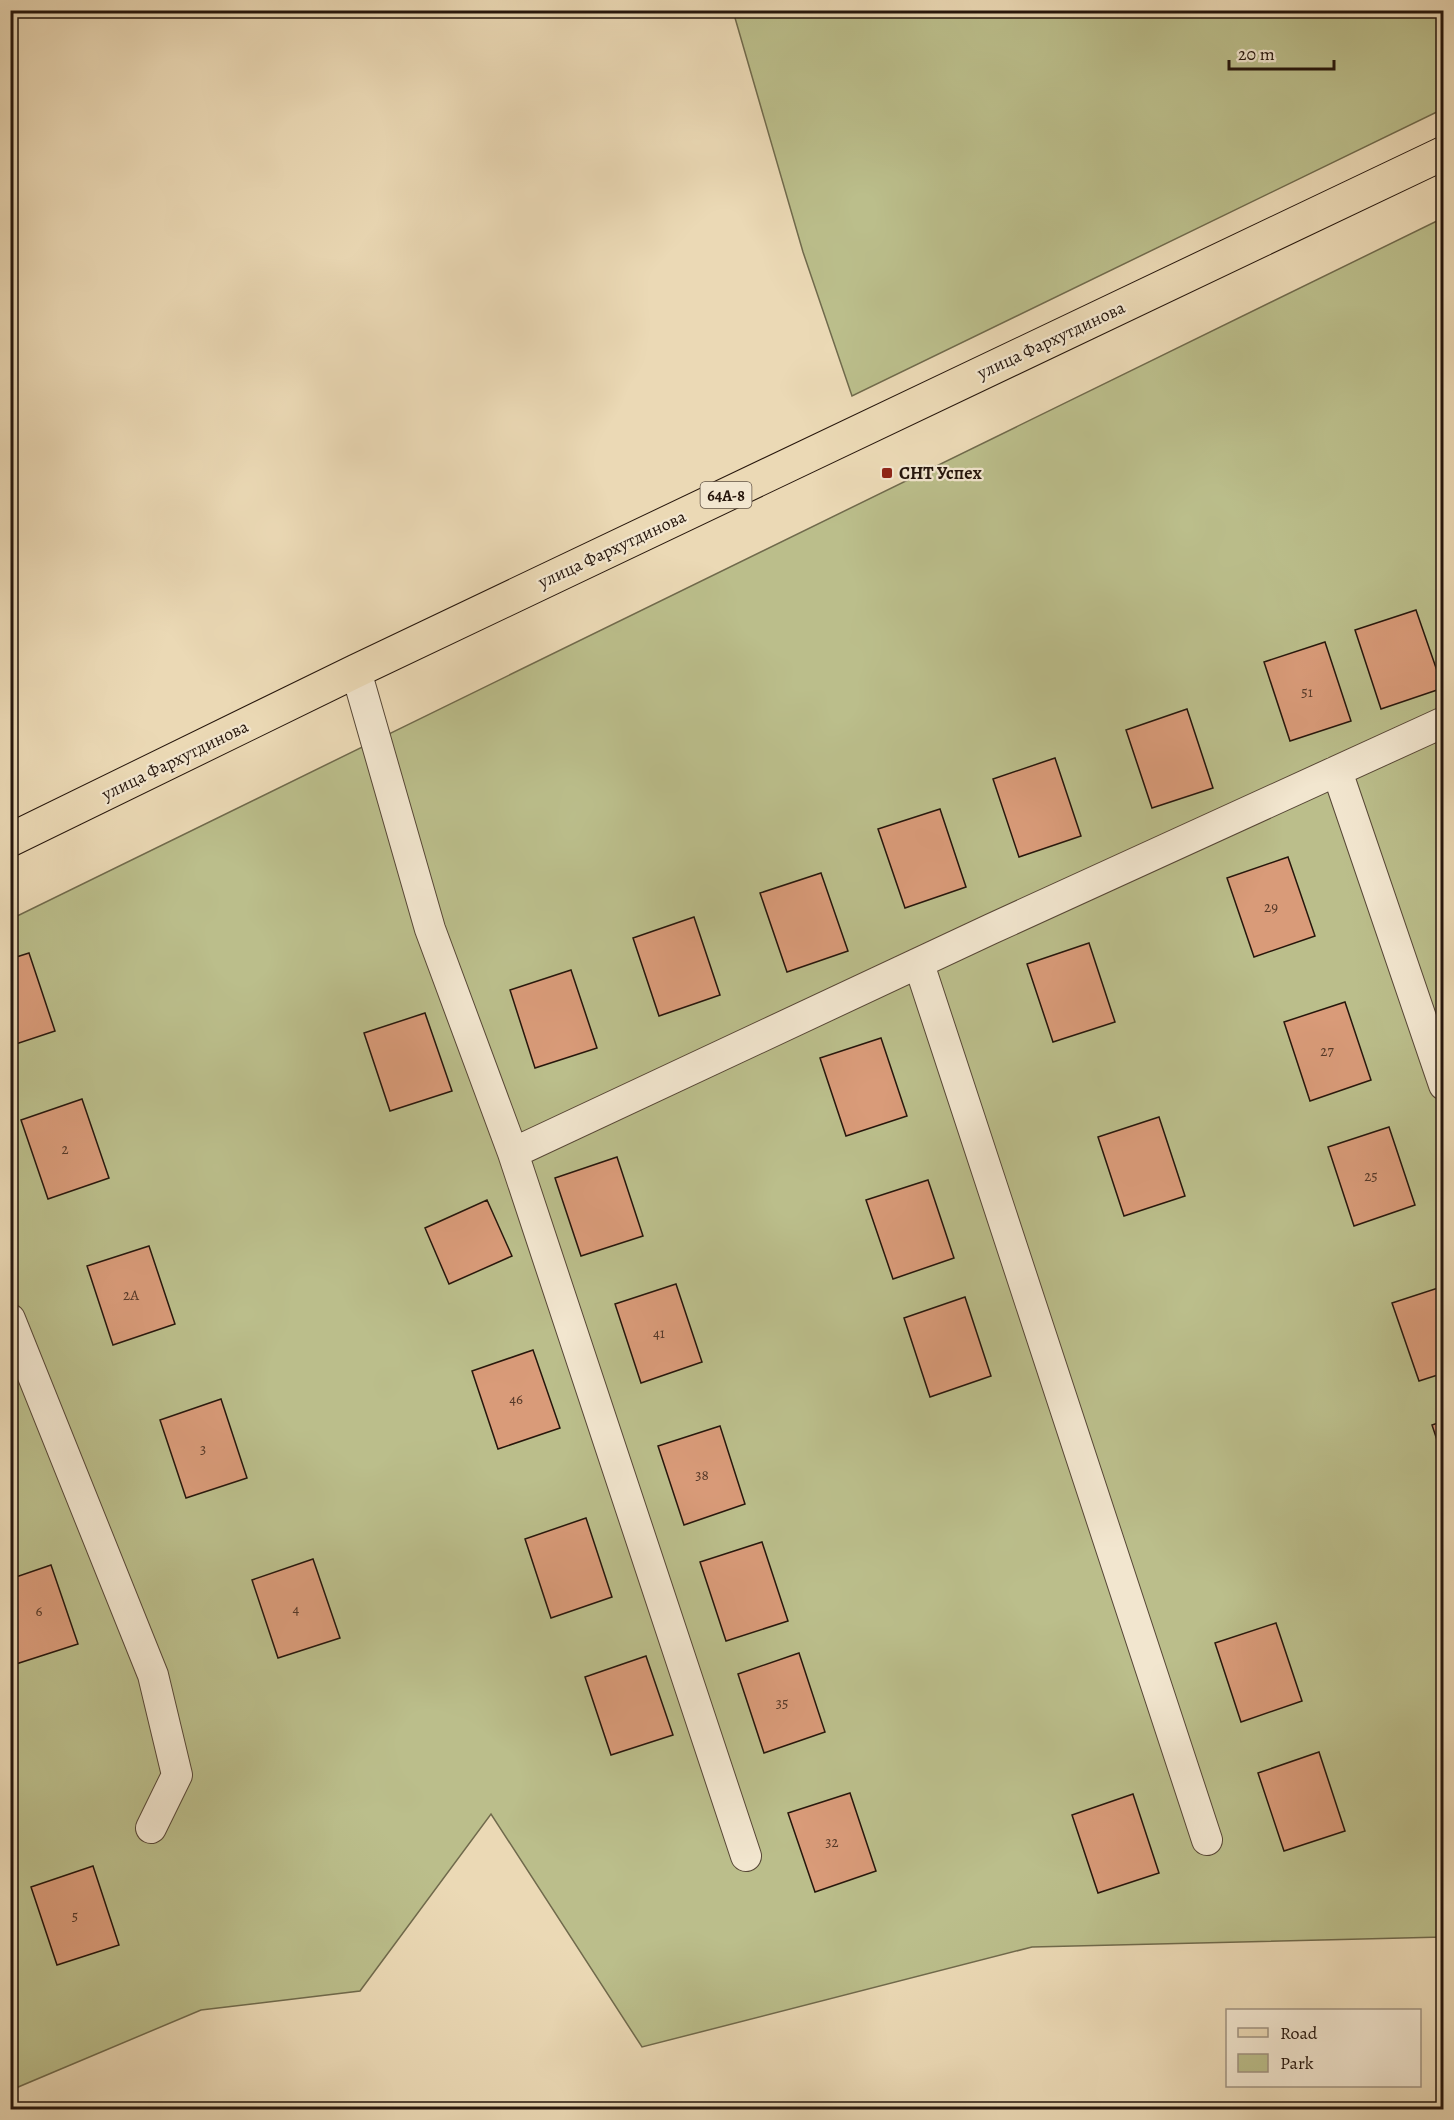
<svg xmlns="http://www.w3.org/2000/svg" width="1454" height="2120" font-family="Alegreya,serif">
  <rect width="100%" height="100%" fill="#ebd9b5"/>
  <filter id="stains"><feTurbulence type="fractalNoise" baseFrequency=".00333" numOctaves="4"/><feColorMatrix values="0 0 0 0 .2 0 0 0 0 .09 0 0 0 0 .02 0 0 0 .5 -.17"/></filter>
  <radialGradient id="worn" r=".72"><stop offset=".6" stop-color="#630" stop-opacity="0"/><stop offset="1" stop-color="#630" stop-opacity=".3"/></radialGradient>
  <!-- green -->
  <path fill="#bbbe8b" stroke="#706a4c" stroke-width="1.5" d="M733,11H1443V109L852,396L803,252Z
    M1443,218V1937L1032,1947L642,2047L491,1814L360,1991L201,2010L11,2090V919Z"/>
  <!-- building -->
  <path fill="#d99b79" stroke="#26160c" stroke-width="1.5" d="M1416,610L1443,688L1381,709L1355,630Z
    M1325,642L1351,721L1290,741L1264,662Z
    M1187,709L1213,788L1152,808L1126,730Z
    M1055,758L1081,836L1019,857L993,779Z
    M940,809L966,887L905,908L878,829Z
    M1288,857L1315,936L1254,957L1227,878Z
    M821,873L848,951L787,972L760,893Z
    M694,917L720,995L659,1016L633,938Z
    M1089,943L1115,1022L1053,1042L1027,964Z
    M29,953L55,1031L10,1046V959Z
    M571,970L597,1048L535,1068L510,990Z
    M1345,1002L1371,1080L1310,1101L1284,1022Z
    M425,1013L452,1091L390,1111L364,1033Z
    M881,1038L907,1116L846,1136L820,1058Z
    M82,1099L109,1178L48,1199L21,1120Z
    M1159,1117L1185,1196L1124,1216L1098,1137Z
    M1389,1127L1415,1205L1354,1226L1328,1147Z
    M617,1157L643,1236L581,1256L555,1178Z
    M928,1180L954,1258L893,1279L866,1200Z
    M487,1200L512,1256L449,1284L425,1228Z
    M149,1246L175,1324L113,1345L87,1266Z
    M676,1284L702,1362L641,1383L615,1304Z
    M1444,1286V1373L1419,1381L1392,1303Z
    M965,1297L991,1376L930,1397L904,1318Z
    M533,1350L560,1428L498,1449L472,1371Z
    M221,1399L247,1478L186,1498L160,1420Z
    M1444,1421V1461L1432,1425Z
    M720,1426L745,1504L684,1525L658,1446Z
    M586,1518L612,1597L551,1618L525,1539Z
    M762,1542L788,1621L726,1641L700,1562Z
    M313,1559L340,1638L278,1658L252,1580Z
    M51,1565L78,1644L16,1664L10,1648V1579Z
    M1276,1623L1302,1701L1241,1722L1215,1643Z
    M799,1653L825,1732L764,1753L738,1674Z
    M646,1656L673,1735L611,1755L585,1677Z
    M1319,1752L1345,1831L1284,1851L1258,1773Z
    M850,1793L876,1871L815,1892L788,1813Z
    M1133,1794L1159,1873L1098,1893L1072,1815Z
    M93,1866L119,1945L57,1965L31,1887Z"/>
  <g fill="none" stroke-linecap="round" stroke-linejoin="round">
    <defs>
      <path id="street" d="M356,671L430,929L513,1153L991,929L1444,722
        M1337,771L1444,1085
        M919,964L1207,1840
        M513,1153L746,1856
        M10,1319L153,1675L177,1775L151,1828"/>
      <path id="primary" d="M10,840L356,671L1444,153"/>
    </defs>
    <!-- street casing -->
    <use href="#street" stroke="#574736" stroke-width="32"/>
    <!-- primary casing -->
    <use href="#primary" stroke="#26160c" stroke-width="35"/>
    <!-- street -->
    <use href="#street" stroke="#f2e6cf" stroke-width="30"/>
    <!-- primary -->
    <use href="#primary" stroke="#ebd9b5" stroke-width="33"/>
  </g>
  <!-- markers -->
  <rect fill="#8f2418" stroke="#f2e6cf" stroke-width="2" x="881" y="467" width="12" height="12" rx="3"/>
  <g text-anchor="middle" stroke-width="4.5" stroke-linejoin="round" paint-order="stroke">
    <!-- number labels -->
    <g font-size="15" fill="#533727">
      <text x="1307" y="697">51</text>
      <text x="1271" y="912">29</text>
      <text x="1327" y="1056">27</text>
      <text x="65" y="1154">2</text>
      <text x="1371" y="1181">25</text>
      <text x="131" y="1300">2А</text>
      <text x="659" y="1338">41</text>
      <text x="516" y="1404">46</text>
      <text x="203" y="1454">3</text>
      <text x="702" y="1480">38</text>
      <text x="296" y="1614">4</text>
      <text x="39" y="1616">6</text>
      <text x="782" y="1708">35</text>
      <text x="832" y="1847">32</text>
      <text x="75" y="1921">5</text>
    </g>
    <!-- shield labels -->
    <rect fill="#f2e6cf" stroke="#635446" stroke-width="1.5" x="700.5" y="482" width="51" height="26" rx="4.5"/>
    <g font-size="16" font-weight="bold" fill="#26160c">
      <text x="726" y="501">64А-8</text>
    </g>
    <!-- street labels -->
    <g font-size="18" fill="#26160c" stroke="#f2e6cf">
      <text transform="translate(1051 340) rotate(-25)" y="6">улица Фархутдинова</text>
      <text transform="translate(612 549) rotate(-25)" y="6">улица Фархутдинова</text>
      <text transform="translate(175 760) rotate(-26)" y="6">улица Фархутдинова</text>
    </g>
    <!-- poi labels -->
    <g font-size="18" font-weight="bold" fill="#26160c" stroke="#f2e6cf" text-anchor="start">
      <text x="899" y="479">СНТ Успех</text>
    </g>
  </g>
  <!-- margin -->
  <rect width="1454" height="2120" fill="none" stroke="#ebd9b5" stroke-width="36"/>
  <rect x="12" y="12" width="1430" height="2096" fill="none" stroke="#26160c" stroke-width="3"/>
  <rect x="18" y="18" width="1418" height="2084" fill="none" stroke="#26160c" stroke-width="1.5"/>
  <!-- legend -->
  <rect x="1226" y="2009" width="195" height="78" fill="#f2e6cf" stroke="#a09381" stroke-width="1.5"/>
  <rect x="1238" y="2028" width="30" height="9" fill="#ebd9b5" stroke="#a09381" stroke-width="1.5"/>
  <text x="1280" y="2039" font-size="18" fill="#26160c">Road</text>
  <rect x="1238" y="2054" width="30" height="18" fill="#bbbe8b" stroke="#a09381" stroke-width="1.5"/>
  <text x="1280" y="2069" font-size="18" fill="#26160c">Park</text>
  <!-- scale -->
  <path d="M1229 60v9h105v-9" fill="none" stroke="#26160c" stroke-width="3"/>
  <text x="1238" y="60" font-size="18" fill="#26160c" stroke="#f2e6cf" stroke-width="4.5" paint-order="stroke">20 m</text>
  <rect width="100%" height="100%" filter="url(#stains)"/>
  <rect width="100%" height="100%" fill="url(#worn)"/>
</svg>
